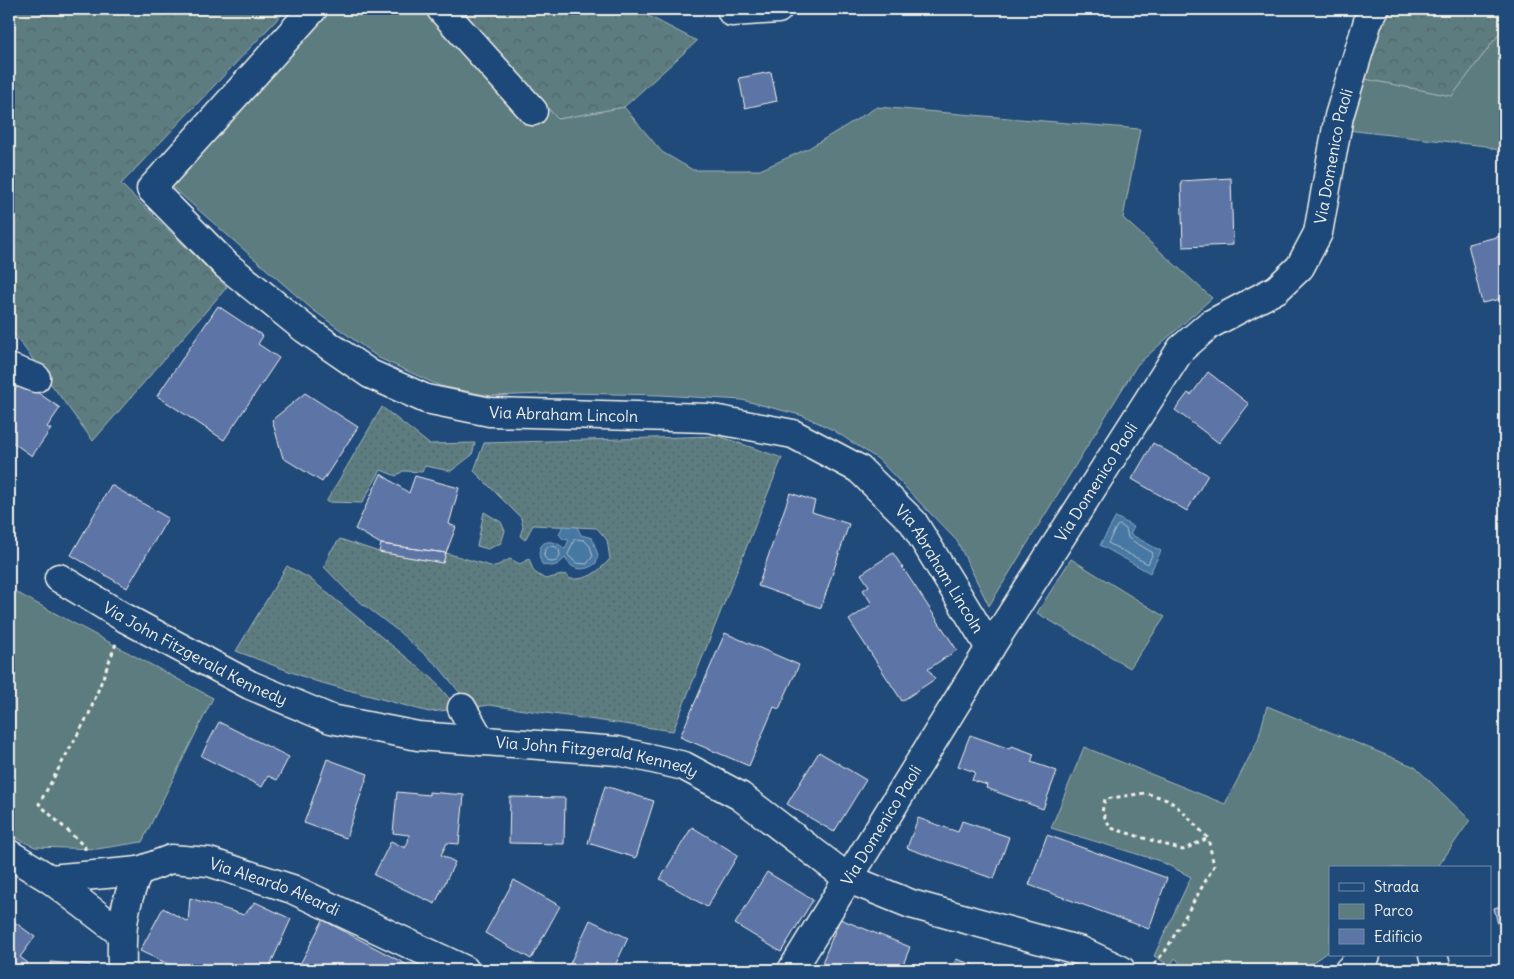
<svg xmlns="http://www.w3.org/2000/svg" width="1514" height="979" font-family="Delius,sans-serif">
  <defs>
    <pattern id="forest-crowns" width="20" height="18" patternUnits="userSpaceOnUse" patternTransform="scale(1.25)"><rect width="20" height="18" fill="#5c7c80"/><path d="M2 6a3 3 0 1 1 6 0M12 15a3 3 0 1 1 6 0" fill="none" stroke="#536566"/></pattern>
    <pattern id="garden-dots" width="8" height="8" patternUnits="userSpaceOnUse" patternTransform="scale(1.25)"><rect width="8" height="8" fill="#5c7c80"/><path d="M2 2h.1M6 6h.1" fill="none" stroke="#536566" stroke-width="1.8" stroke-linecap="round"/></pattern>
  </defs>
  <rect width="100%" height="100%" fill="#1f4a7a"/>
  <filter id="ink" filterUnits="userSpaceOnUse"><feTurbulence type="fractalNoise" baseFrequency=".02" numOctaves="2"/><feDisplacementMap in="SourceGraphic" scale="10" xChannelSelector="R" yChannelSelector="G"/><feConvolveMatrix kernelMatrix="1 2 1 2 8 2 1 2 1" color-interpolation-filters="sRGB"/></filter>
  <g filter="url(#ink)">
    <!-- green -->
    <path fill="#5c7c80" stroke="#a8b6b4" d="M320,9H455L558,119L624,107L662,152L693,170H760L809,148L877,107L1140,129L1123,218L1212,298L1137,365L989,606L957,541L878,459L833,430L804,416L742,400L661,395L568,393L491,396L440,386L379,358L313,310L170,185L190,169L182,161Z
      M1505,26V153L1486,146L1347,130L1360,78L1452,96Z
      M1071,559L1165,617L1130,668L1037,613Z
      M10,589L213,698L142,842L97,849L35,847L9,835Z
      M1267,706L1415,767L1470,820L1437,868H1330V950L1302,970H1186L1175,958L1170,966L1154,956L1191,877L1160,861L1051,828L1084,747L1225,804L1258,740Z"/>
    <!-- forest -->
    <path fill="url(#forest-crowns)" stroke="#a8b6b4" d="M9,9H287L121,184L227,287L93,441L9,327Z
      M455,9H635L697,41L624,107L558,119Z
      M1385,9H1505V26L1452,96L1360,78Z"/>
    <!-- garden -->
    <path fill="url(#garden-dots)" stroke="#a8b6b4" d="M382,407L429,444L475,443L472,455L451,471L425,466L422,472L403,471L396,476L381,470L362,503L326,502Z
      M719,436L782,458L673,731L489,705L477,707L460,693L439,667L398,631L351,595L324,567L330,552L340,539L379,552L443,563L446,553L494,567L510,559L520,564L529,559L534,572L545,579L566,574L570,579C588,580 597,573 610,559L607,540L597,528L533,525L525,540L520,536L523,527L521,518L474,471L484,443Z
      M484,512L501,522L505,531L501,543L488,549L477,546Z
      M287,566L309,578L433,679L458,709L429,712L315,681L236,651Z"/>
    <!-- water -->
    <path fill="#4677a3" stroke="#8ca8bf" d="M1116,517L1134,527L1130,534L1161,551L1150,573L1100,545Z
      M563,526L577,527L581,535L592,538L598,555L596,563C585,572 572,571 565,558C557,566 553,568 542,564C533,544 548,534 565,549L569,540L563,539L559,534Z"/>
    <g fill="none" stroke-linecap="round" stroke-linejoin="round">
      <!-- shore -->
      <path stroke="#aec0cc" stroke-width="1" d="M1120,525L1126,529L1128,538L1153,553L1148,564L1108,543L1117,526Z
        M575,539L584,540L590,546L593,556L587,564L576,563L568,555Z
        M544 554a8 8 0 1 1 16 0a8 8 0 1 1-16 0Z"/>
    </g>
    <!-- building -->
    <path fill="#5d75a6" stroke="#f4f1e8" d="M771,72L777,101L745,108L739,78Z
      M1231,178L1233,245L1183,247L1181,181Z
      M1505,235V298L1482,303L1468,244Z
      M218,306L263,336L258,344L279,358L224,440L157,396Z
      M1208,372L1249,404L1219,443L1175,410L1188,393L1191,395Z
      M21,381L60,408L47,427L51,429L32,456L9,440V399Z
      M305,393L358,427L322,482L283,458L272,420Z
      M1153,443L1208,475L1187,511L1132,479Z
      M381,474L409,493L415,476L459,488L449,524L456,527L446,553L381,544L355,529Z
      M111,485L168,518L127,588L71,555Z
      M790,493L815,501L812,512L849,524L821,608L758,586Z
      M381,544L446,553L443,563L379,552Z
      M893,553L957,650L928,669L935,679L902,701L849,620L872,604L863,590L869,586L861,574Z
      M725,633L799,665L779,709L774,707L749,766L680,737Z
      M219,722L289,757L277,780L268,776L262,787L201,756Z
      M970,735L1010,749L1012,746L1034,754L1031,762L1057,771L1043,809L986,788L987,785L972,780L975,772L958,766Z
      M819,752L866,780L834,832L787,804Z
      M327,759L368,774L346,838L304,823Z
      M605,786L654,801L636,858L588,843Z
      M397,792L429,795V792L464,795L459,844L447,843L441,855L455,862L435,904L374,875L391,841L405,848L408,842L409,835L393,833Z
      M510,797L565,798L564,844L509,843Z
      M918,818L958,832L962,821L1009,837L994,879L907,848Z
      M692,827L738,855L707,907L660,879Z
      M1047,835L1167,878L1149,929L1029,885Z
      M767,872L813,900L781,952L735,924Z
      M514,880L560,906L531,959L485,933Z
      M190,898L244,915L255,902L291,919L268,970H181L140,951L163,908L188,922Z
      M1505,905V949H1504L1494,908Z
      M9,918L35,937L20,957L28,963L23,970H9Z
      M840,919L910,947L901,970H819Z
      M323,920L413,968L412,970H297Z
      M590,920L628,938L613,970H567Z
      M956,959L989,970H952Z
      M51,962L90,965V970H51Z"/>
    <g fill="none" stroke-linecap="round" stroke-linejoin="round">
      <defs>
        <g id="minor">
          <path id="s1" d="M313,9L151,189L226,265L305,329L370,374L426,399L490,412L708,418L793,434L859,469L913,522L990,648"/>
          <path d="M441,9L533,111"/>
          <path d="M732,12L778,9"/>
          <path d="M9,368L36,378"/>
          <path id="s2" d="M59,578L125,618L250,685L331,719L418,736L618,751L684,766L740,796L849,879L911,904L1081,951L1121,970"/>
          <path d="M462,708L481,741"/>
          <path d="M9,854L50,879L121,933"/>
          <path d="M50,879L139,871"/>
          <path d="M1433,955L1437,970"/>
          <path id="s3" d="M122,970C121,932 122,906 139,871L171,859L209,862L292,889L465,970"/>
          <path id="s4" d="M792,970L990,648L1181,349L1209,325L1277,289L1300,267L1318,233L1339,116L1368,21L1375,9"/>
          <path d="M1349,970L1366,955"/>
        </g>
      </defs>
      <!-- minor casing -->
      <use href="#minor" stroke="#f4f1e8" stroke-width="31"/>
      <!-- path -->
      <path stroke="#f4f1e8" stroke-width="3" stroke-dasharray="4 4" stroke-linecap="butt" d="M85,850V847L39,804L89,714L117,641
        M1149,970L1166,950L1214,866L1208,838L1181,810L1167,799L1145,793L1105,799L1102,812L1111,828L1183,850L1208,838"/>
      <!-- minor -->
      <use href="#minor" stroke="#1f4a7a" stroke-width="28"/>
    </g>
  </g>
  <g text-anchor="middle" stroke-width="5" stroke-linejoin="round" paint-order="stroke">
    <!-- street labels -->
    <g font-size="16" fill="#f4f1e8" stroke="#1f4a7a">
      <text dy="6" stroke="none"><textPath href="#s4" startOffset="995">Via Domenico Paoli</textPath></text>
      <text dy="6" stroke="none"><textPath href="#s1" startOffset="730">Via Abraham Lincoln</textPath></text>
      <text dy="6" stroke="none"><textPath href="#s4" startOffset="575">Via Domenico Paoli</textPath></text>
      <text dy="6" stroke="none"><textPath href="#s1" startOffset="1165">Via Abraham Lincoln</textPath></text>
      <text dy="6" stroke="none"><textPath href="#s2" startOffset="156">Via John Fitzgerald Kennedy</textPath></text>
      <text dy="6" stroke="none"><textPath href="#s2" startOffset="576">Via John Fitzgerald Kennedy</textPath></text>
      <text dy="6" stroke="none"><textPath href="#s4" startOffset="170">Via Domenico Paoli</textPath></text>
      <text dy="6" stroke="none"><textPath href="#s3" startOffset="244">Via Aleardo Aleardi</textPath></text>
    </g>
  </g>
  <!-- margin -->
  <rect width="1514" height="979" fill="none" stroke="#1f4a7a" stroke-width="30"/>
  <rect x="15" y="15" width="1484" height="949" fill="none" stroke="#f4f1e8" stroke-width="2" filter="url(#ink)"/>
  <!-- legend -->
  <rect x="1329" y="866" width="162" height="90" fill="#1f4a7a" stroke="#748da6"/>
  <rect x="1339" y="883" width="25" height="8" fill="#1f4a7a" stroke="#748da6"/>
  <text x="1374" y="892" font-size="15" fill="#f4f1e8">Strada</text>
  <rect x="1339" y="904" width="25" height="15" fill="#5c7c80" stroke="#748da6"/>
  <text x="1374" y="916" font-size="15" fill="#f4f1e8">Parco</text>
  <rect x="1339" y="929" width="25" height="15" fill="#5d75a6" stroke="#748da6"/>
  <text x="1374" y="942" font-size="15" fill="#f4f1e8">Edificio</text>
</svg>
